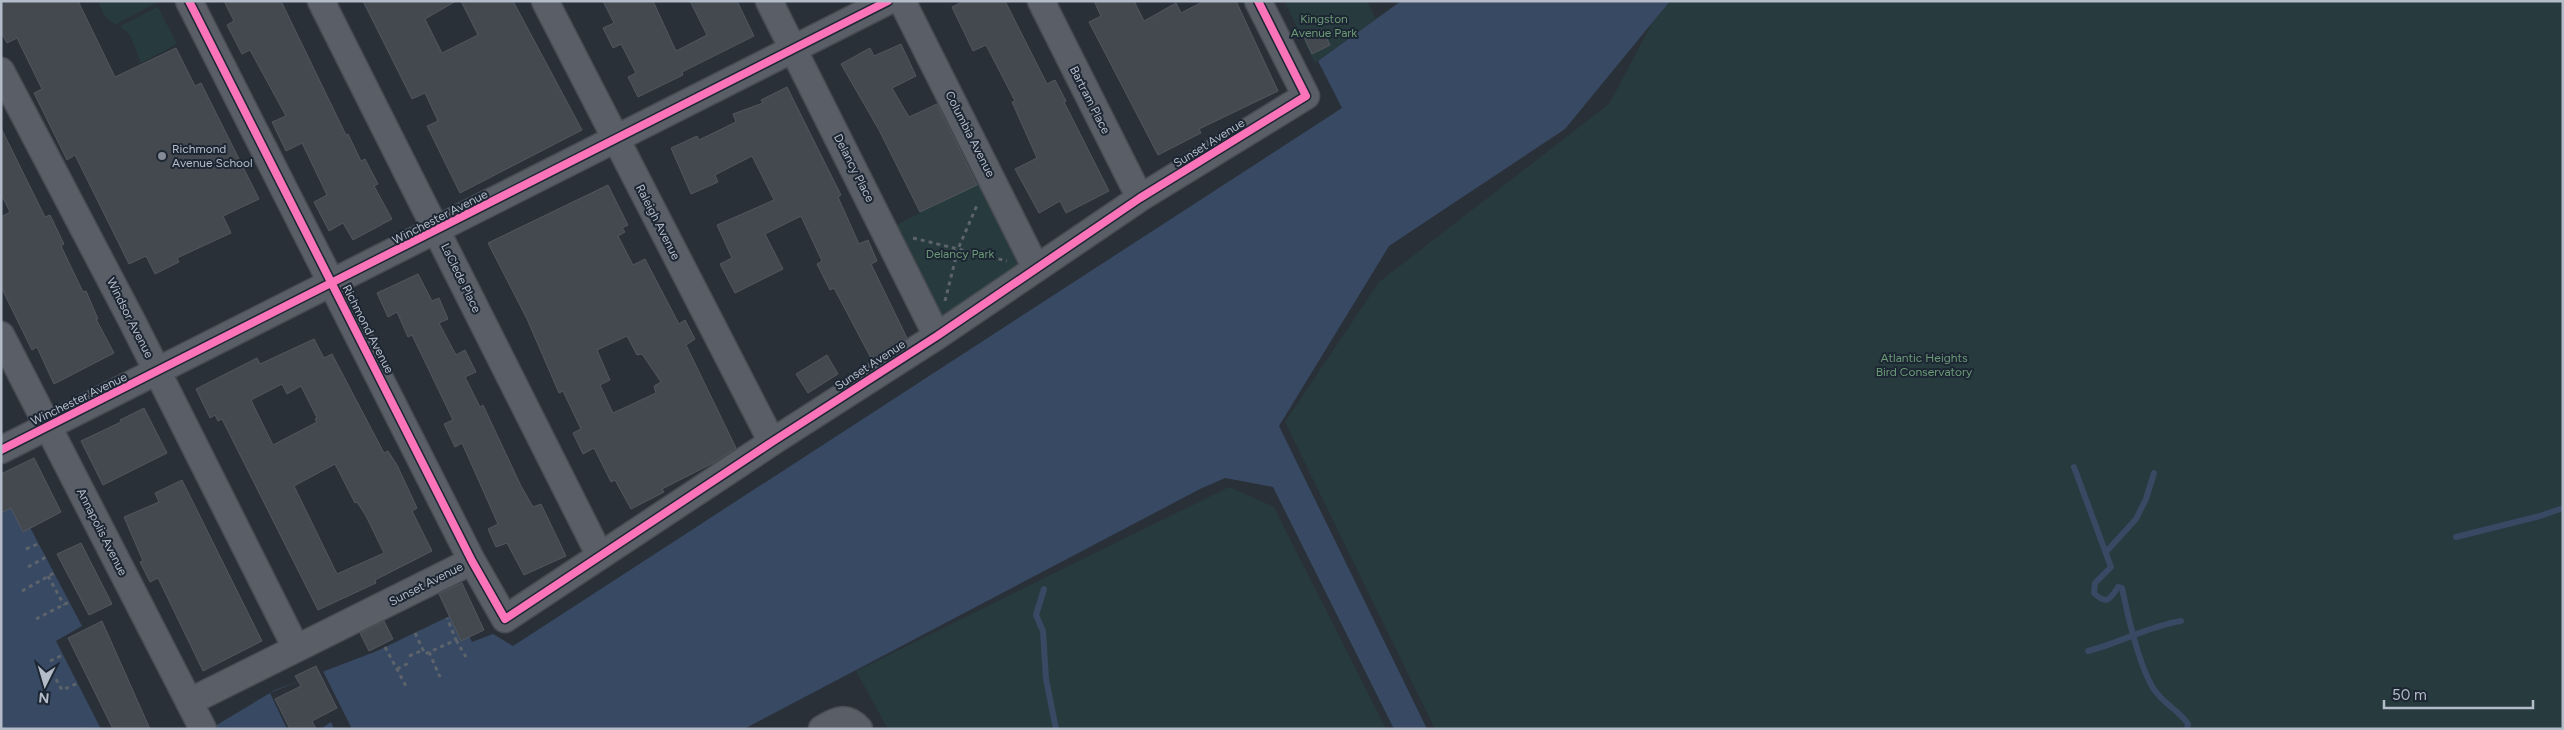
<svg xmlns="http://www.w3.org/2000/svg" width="2564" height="730" font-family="Figtree,sans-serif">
  <rect width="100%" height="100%" fill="#2a3038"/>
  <!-- green -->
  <path fill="#273a3e" d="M98,1H155L156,3L115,25L104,15Z
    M1284,1H1367L1376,19L1315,63Z
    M1664,1H2563V729H1435L1285,422L1379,282L1609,104Z
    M158,7L177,44L141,63L130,35L120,26Z
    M991,176L1036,268L937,336L885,231Z
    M1229,487L1274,507L1386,729H888L856,671Z"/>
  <!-- water -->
  <path fill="#384963" d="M1401,1H1670L1565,129L1389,246L1279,426L1427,729H1394L1273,487L1225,478L1200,489L744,729H210L275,690L377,651L458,612L472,642L493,634L513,646L1342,108L1318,61Z
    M13,504L23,514L82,626L56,641L101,729H1V508Z"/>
  <!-- pier -->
  <path fill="#2a3038" d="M323,671L352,729H334L331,722L321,729H287L270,693Z"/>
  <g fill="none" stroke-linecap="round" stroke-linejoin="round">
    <!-- stream -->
    <path stroke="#384963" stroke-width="6" d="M2074,467L2111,567L2095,583L2094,593C2106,605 2110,600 2118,587L2122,588C2128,617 2138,663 2153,688C2162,703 2179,710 2188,724L2187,729
      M2456,537L2540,516L2563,508
      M2106,552L2136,519L2146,499L2154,473
      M1044,589L1036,615L1043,631L1046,679L1056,729
      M2088,651C2120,643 2149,626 2181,621"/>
  </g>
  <!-- building -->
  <path fill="#444950" stroke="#52575f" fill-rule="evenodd" d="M1,1H78L115,77L176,48L195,86L201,83L259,199L223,216L231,233L177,258L179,262L155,274L146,256L129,264L75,155L67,160L34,93L42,89L17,38L7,43L1,32Z
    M224,1H281L346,135L348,134L361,161L365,159L378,184L374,186L392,219L353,240L343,223L329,231L314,202L327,195L302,143L286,151L272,122L286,116L250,50L242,54L227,25L234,21Z
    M363,1H456L425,19L442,53L478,35L461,1H513L582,130L460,193L427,126L438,121L425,93L412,99Z
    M603,1H653L676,51L707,35L690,1H737L754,36L682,72L683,75L638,97L628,77L636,73L621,44L613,48L603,28L614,23Z
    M964,1H1005L1047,84L1055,80L1066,101L1064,102L1109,191L1066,213L1060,201L1039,213L1015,169L1037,158L1012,102L1015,101L986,45L973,51L952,7Z
    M1094,1H1134L1144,21L1176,3L1181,13L1204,1H1236L1278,91L1199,129L1201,133L1158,155L1089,22L1101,16Z
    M1322,29L1330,45L1312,54L1304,37Z
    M901,44L916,76L892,88L909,117L937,104L977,185L920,212L879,130L841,64L870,48L874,56Z
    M787,87L841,195L838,197L859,244L868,240L877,261L871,264L907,338L872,360L834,288L830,290L817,264L822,261L801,216L765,234L783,269L735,293L720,264L732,258L717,225L774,200L752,156L715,175L718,182L691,194L671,148L697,136L699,140L736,122L733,114L763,103L761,100Z
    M1,128L45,217L50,215L64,244L61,246L83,292L86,291L98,319H96L114,353L54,384L37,347L32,350L1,287V217L10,212L1,194Z
    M608,185L628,225L622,228L625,232L618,236L633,265L645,259L679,324L685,320L695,339L686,345L736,448L713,463L662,489L664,492L631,509L615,480L611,482L594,448L583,454L573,433L581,429L563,391L559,393L527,319L488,243ZM627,336L637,355L642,354L661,382L654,386L656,393L613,413L600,385L610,380L597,350Z
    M418,274L432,301L439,298L448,319L439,323L456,355L465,350L476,372L465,377L480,407L483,405L521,486L533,507L541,504L566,556L524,575L507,543L496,547L488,529L498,524L462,443L455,447L444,424L453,420L412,335L408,337L397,312L388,317L377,293Z
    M314,339L324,358L332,354L384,453L388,451L397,465L417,508L412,511L432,551L375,580L376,583L318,610L222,419L218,421L215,415L210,418L196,389L257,358L260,364ZM282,384L287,394L301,386L317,418L315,419L317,422L273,445L251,400ZM335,464L355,503L357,502L366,516L384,553L337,574L294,486Z
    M827,355L838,374L808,393L796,374Z
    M144,408L167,453L103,485L81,441L121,422L120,420Z
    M34,458L61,512L23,532L11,508L1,513V474Z
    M182,480L262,641L203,671L158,578L150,582L140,562L143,561L124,517L159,502L155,493Z
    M81,543L112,604L89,615L57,554Z
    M462,583L484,630L461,641L439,594Z
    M102,621L150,729H113L68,638Z
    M384,621L393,639L369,651L360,633Z
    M316,666L337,708L312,721L316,729H290L275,699L301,686L295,676Z"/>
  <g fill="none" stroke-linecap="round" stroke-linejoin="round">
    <defs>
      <path id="minor" d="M189,1L472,561L505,619L772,442L937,336L1140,198L1306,96L1258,1
        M321,1L600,556
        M545,1L772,442
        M769,1L937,336
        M902,1L1036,268
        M1041,1L1140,198
        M1,71L132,321L296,648
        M1,335L203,729
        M1,450L888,1
        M189,702L472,561
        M822,729C836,720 847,715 859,729"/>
    </defs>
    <!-- minor casing -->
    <use href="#minor" stroke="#484c53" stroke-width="29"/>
    <!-- path -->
    <path stroke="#5d636a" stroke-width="3" stroke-dasharray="4 4" stroke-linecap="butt" d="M913,238L1007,261
      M945,301L958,249L978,203
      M26,549L38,544
      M28,567L46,557
      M48,576L64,605
      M22,591L54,573
      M36,619L69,602
      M415,633L425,654L456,640L447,618
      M456,640L466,657
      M385,647L406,686
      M429,652L440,677
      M409,656L423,650
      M50,661L63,655
      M397,669L411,662
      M56,679L62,690L78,683
      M84,728L85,729"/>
    <!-- minor -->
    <use href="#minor" stroke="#5a5e66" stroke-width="26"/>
    <defs>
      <path id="cycleway" d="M189,1L472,561L505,619L772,442L937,336L1140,198L1306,96L1258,1
        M1,450L888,1"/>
    </defs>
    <!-- cycleway casing -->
    <use href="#cycleway" stroke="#1d2633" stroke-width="11"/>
    <!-- cycleway -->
    <use href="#cycleway" stroke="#fb73b8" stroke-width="8"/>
  </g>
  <!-- markers -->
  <circle fill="#848b96" stroke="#1d2633" stroke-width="2" cx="162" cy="156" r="5"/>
  <g text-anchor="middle" stroke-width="4" stroke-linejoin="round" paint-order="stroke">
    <!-- park labels -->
    <g font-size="12" fill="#6b9a76" stroke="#1d2633">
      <text x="1324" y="23">Kingston<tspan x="1324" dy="14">Avenue Park</tspan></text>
      <text x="960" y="258">Delancy Park</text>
      <text x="1924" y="362">Atlantic Heights<tspan x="1924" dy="14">Bird Conservatory</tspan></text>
    </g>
    <!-- street labels -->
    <g font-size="12" fill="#b4bcc9" stroke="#1d2633">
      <text transform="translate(1090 100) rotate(63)" y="4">Bartram Place</text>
      <text transform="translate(970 134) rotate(63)" y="4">Columbia Avenue</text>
      <text transform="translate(1209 143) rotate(-32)" y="4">Sunset Avenue</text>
      <text transform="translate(854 168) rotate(63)" y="4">Delancy Place</text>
      <text transform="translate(440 217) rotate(-27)" y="4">Winchester Avenue</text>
      <text transform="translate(658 222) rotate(63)" y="4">Raleigh Avenue</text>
      <text transform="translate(461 278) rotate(64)" y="4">LaClede Place</text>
      <text transform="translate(130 318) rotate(63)" y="4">Windsor Avenue</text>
      <text transform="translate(368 329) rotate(63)" y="4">Richmond Avenue</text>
      <text transform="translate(870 365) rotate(-33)" y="4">Sunset Avenue</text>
      <text transform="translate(79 399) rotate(-26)" y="4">Winchester Avenue</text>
      <text transform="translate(102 532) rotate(63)" y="4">Annapolis Avenue</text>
      <text transform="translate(426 584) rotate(-27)" y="4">Sunset Avenue</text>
    </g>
    <!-- poi labels -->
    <g font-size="12" fill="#b4bcc9" stroke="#1d2633" text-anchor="start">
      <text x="172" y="153">Richmond<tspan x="172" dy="14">Avenue School</tspan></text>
    </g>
  </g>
  <!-- border -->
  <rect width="2564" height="730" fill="none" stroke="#b4bcc9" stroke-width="5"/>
  <!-- north arrow -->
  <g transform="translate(45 685) rotate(185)" stroke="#1d2633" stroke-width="4" paint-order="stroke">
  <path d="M0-4L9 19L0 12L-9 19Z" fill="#b4bcc9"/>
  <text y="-8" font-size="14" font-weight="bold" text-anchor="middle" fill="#b4bcc9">N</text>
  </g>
  <!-- scale -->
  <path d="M2384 700v8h149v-8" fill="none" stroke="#b4bcc9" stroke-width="2.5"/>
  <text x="2392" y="700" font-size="15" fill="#b4bcc9" stroke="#1d2633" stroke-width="4" paint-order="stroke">50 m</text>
</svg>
